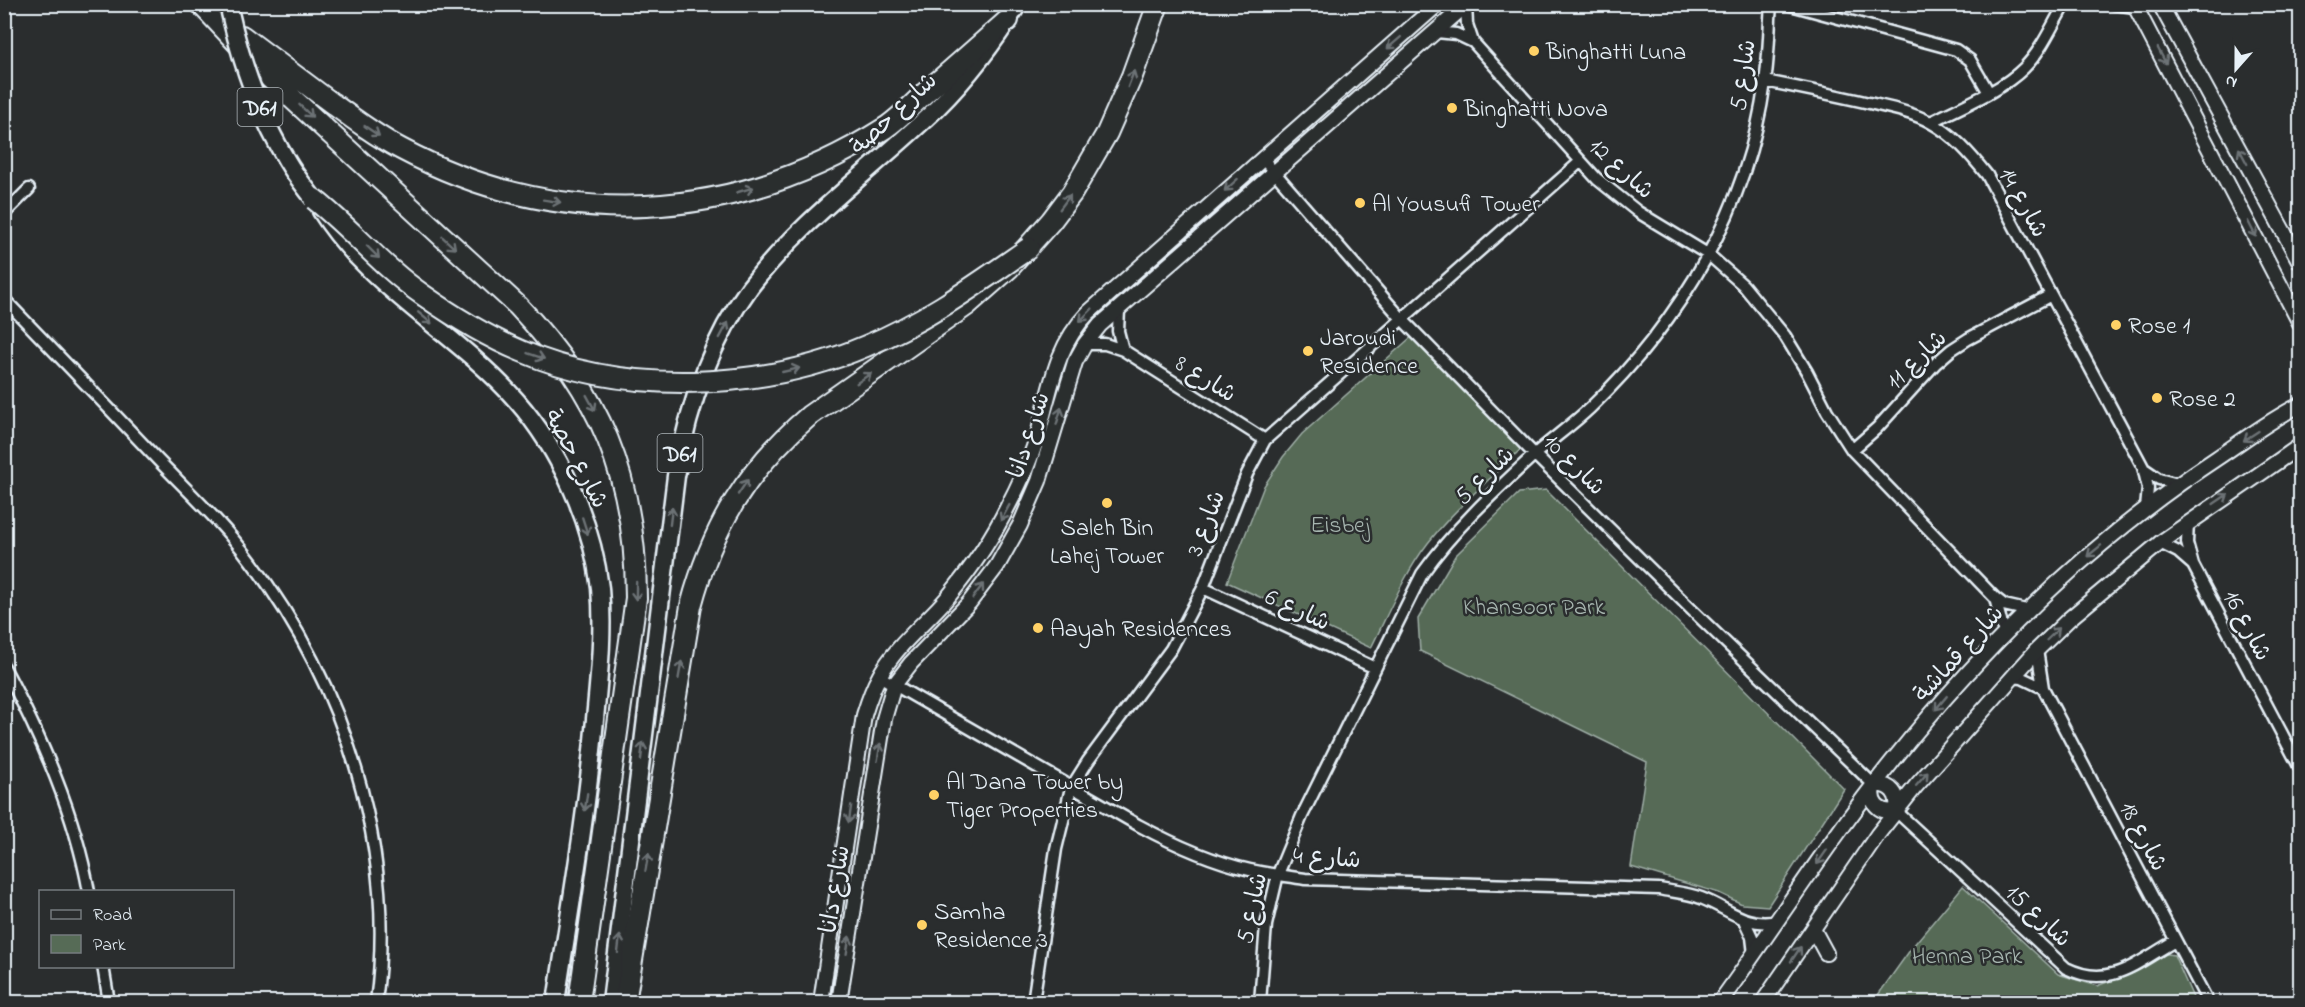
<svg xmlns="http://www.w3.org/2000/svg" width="2305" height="1007" font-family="'Indie Flower','Playpen Sans Arabic',sans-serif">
  <rect width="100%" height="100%" fill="#2a2d2e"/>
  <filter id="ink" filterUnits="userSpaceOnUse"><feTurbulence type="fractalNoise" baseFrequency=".0167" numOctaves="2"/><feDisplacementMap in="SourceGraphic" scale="12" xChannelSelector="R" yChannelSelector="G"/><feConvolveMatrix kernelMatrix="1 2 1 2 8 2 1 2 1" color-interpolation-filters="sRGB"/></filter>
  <g filter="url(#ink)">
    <!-- green -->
    <path fill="#566b56" stroke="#9faea7" stroke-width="1.5" d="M1417,332L1525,445C1493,477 1456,507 1428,543C1404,574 1388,614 1371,648L1227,582L1264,486L1283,457L1302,434Z
      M1546,490L1844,789L1768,906L1742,904L1719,893L1631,867L1647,762L1420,651L1418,619L1455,556L1519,493Z
      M1963,886L2058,974L2097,986L2126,975L2161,953L2174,955L2195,1002H1873L1913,946Z"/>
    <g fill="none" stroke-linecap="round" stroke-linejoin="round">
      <defs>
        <path id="minor" d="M1787,4L1956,50L1970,60L1988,91
          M2114,4L2135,7
          M1466,6L1467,24L1473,42L1597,179L1638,212L1709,255L1743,285L1785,336L1807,372L1827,411L1852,450L1995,598L2004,605L2026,610
          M1437,32L1456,34L1473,42
          M1765,81C1800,88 1834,95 1869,103C1890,108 1911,112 1930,122C1954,135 1971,155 1987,175L2143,467L2148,488L2146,508
          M1931,122C1960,107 2001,91 2024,68C2042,50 2052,25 2065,4
          M1262,158L1402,319L1535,455L1694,612L1874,785
          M4,214L29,189
          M4,299C56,353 107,406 158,460C189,492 223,524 250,560C344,684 397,847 376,1002
          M1119,310L1118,331L1123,350
          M1085,344H1105L1123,350L1265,440
          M1852,450L1877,428L1936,363L1951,350L1968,339L2051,295
          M2143,468L2159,479L2178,484
          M2188,522L2187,543L2193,565L2300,768
          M2160,543L2178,552L2193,565
          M1203,588L1375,668
          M1995,598L2004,633
          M2037,650L2043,688L2208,1002
          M4,667C41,737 75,813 89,892
          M879,676L1138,825C1173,844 1210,861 1250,870C1268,874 1287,876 1305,879L1659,889C1673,892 1688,893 1701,898C1730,909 1745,928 1778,921
          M2011,677L2022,678L2043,688
          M1896,811L2066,968C2110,990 2137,962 2175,941
          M1744,920L1752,937L1754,954
          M103,966L109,1002
          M1033,1002L1056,849L1071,788L1088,761L1171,649L1203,588L1247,474L1265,440L1580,162
          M1260,1002L1266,925L1278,874L1302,816L1422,574C1453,530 1494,492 1534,455C1552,439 1572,425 1590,408C1681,321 1748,208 1765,82C1769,56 1769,30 1771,4"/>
        <path id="tertiary" d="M2134,4L2300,323
          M2160,4L2300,262
          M1874,785C1890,783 1901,795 1896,811C1879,814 1868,802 1874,785Z
          M1813,929L1826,953
          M821,1002L864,715C868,702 872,689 879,677C895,646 925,624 948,597C971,569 992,539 1008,506C1020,483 1031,459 1038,434C1051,389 1054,349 1088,313L1438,4
          M839,1002L884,719L894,685L911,663L969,603L997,566L1020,525L1039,481L1075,362L1085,344L1100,325L1467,4
          M1720,1002C1777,923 1830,839 1891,763C1984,646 2091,541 2217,458C2244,440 2271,419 2300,405
          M1763,1002L1878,834L1916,786L2037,650L2069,619L2160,543L2300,446"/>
        <path id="primary" d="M321,211C370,289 456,332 516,400C560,450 592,521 600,588C604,632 599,676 595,719C587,814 570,908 556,1002
          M611,1002L676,476C688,408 709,343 750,287C803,218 875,168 937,108C968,77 995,42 1018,4"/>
        <path id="motorway" d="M201,4L271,79L518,306C600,393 636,477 636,598L579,1002
          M242,36C271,58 300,79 329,101C352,118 376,136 401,149C559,233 734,224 885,128C900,118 913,104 926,92C954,68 981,44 1008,20
          M625,1002L691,606C712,527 747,469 809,416L967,305L1009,268L1051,221L1072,193L1107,133L1132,76L1158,4"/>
      </defs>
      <!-- minor casing -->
      <use href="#minor" stroke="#e8f1f8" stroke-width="15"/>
      <!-- tertiary casing -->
      <use href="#tertiary" stroke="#e8f1f8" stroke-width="18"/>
      <!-- primary casing -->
      <use href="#primary" stroke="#e8f1f8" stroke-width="21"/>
      <!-- motorway casing -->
      <use href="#motorway" stroke="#e8f1f8" stroke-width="24"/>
      <!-- minor -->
      <use href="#minor" stroke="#2a2d2e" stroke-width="10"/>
      <!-- tertiary -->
      <use href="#tertiary" stroke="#2a2d2e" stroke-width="14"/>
      <!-- primary -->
      <use href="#primary" stroke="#2a2d2e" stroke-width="16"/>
      <!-- motorway -->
      <use href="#motorway" stroke="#2a2d2e" stroke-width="20"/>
      <defs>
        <path id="primary-bridge" d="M228,4C240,59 258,113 287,161C295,175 305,187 314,199"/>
        <path id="motorway-bridge" d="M314,199C352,229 383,268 423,295C453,316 487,337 521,351C625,396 763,390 866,346C925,322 977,284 1029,248"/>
      </defs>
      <!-- primary-bridge casing -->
      <use href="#primary-bridge" stroke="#e8f1f8" stroke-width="21" stroke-linecap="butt"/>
      <!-- motorway-bridge casing -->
      <use href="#motorway-bridge" stroke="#e8f1f8" stroke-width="24" stroke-linecap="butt"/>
      <!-- primary-bridge -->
      <use href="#primary-bridge" stroke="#2a2d2e" stroke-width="16"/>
      <!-- motorway-bridge -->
      <use href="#motorway-bridge" stroke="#2a2d2e" stroke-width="20"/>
    </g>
    <!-- one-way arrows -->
    <defs><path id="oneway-shaft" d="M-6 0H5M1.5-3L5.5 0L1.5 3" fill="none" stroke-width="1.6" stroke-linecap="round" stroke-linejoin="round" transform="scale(1.5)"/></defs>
    <g stroke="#6c7275">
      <use href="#oneway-shaft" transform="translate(1394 43) rotate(139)"/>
      <use href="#oneway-shaft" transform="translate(2162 56) rotate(62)"/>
      <use href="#oneway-shaft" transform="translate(1131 79) rotate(-69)"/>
      <use href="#oneway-shaft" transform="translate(306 111) rotate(43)"/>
      <use href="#oneway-shaft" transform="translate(372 131) rotate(34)"/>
      <use href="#oneway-shaft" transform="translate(2243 156) rotate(-118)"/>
      <use href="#oneway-shaft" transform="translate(1231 185) rotate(138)"/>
      <use href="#oneway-shaft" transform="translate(745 190) rotate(-16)"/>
      <use href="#oneway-shaft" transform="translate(552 201) rotate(9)"/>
      <use href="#oneway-shaft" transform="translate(1065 202) rotate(-54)"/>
      <use href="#oneway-shaft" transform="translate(2252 229) rotate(63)"/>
      <use href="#oneway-shaft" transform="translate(449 243) rotate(43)"/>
      <use href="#oneway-shaft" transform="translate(373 252) rotate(45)"/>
      <use href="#oneway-shaft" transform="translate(1086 315) rotate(135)"/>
      <use href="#oneway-shaft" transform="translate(425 318) rotate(40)"/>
      <use href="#oneway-shaft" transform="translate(724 330) rotate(-62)"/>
      <use href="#oneway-shaft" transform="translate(536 356) rotate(19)"/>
      <use href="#oneway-shaft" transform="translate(791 370) rotate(-13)"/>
      <use href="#oneway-shaft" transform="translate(864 378) rotate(-35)"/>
      <use href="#oneway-shaft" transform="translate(591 403) rotate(61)"/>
      <use href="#oneway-shaft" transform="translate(1059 416) rotate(-74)"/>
      <use href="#oneway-shaft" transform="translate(2251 436) rotate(147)"/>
      <use href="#oneway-shaft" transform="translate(743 487) rotate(-56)"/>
      <use href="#oneway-shaft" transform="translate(2221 499) rotate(-34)"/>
      <use href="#oneway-shaft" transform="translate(1005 513) rotate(119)"/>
      <use href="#oneway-shaft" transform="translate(671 516) rotate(-83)"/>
      <use href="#oneway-shaft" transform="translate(585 526) rotate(72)"/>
      <use href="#oneway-shaft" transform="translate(2094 551) rotate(141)"/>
      <use href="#oneway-shaft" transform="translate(636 591) rotate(91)"/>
      <use href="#oneway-shaft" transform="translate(978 591) rotate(-54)"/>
      <use href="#oneway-shaft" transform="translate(2053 634) rotate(-44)"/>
      <use href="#oneway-shaft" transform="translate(680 670) rotate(-80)"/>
      <use href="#oneway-shaft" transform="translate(1941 703) rotate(130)"/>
      <use href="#oneway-shaft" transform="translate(642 751) rotate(-83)"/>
      <use href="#oneway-shaft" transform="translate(879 752) rotate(-81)"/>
      <use href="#oneway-shaft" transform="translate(1922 779) rotate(-49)"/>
      <use href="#oneway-shaft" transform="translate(586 802) rotate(98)"/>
      <use href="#oneway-shaft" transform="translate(850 814) rotate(98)"/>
      <use href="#oneway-shaft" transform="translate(1822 857) rotate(125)"/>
      <use href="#oneway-shaft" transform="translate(647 862) rotate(-80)"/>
      <use href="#oneway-shaft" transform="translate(619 944) rotate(-83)"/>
      <use href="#oneway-shaft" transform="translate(848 945) rotate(-81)"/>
      <use href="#oneway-shaft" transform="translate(1796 954) rotate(-56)"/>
    </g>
  </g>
  <!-- markers -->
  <g fill="#ffd166" stroke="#2a2d2e" stroke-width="2">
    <circle cx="1534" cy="51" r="6"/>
    <circle cx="1452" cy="108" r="6"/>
    <circle cx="1360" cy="203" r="6"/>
    <circle cx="2116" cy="325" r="6"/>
    <circle cx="1308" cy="351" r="6"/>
    <circle cx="2157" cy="398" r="6"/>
    <circle cx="1107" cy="503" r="6"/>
    <circle cx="1038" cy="628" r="6"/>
    <circle cx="934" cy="795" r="6"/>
    <circle cx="922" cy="925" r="6"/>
  </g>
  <g text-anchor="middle" stroke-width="5" stroke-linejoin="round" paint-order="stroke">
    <!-- shield labels -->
    <g fill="#2a2d2e" stroke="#afb6bb" stroke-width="1.5">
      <rect x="237.5" y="88" width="45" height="38" rx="4.5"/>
      <rect x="657.5" y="434" width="45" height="38" rx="4.5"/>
    </g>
    <g font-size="22" font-weight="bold" fill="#e8f1f8">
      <text x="260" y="115">D61</text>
      <text x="680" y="461">D61</text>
    </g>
    <!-- poi labels -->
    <g font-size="24" fill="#e8f1f8" stroke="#2a2d2e" text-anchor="start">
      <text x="1546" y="59">Binghatti Luna</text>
      <text x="1464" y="116">Binghatti Nova</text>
      <text x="1372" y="211">Al Yousufi Tower</text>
      <text x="2128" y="333">Rose 1</text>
      <text x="1320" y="345">Jaroudi<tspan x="1320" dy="28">Residence</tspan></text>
      <text x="2169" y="406">Rose 2</text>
      <text x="1107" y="535" text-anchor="middle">Saleh Bin<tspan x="1107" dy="28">Lahej Tower</tspan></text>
      <text x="1050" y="636">Aayah Residences</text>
      <text x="946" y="789">Al Dana Tower by<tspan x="946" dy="28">Tiger Properties</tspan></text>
      <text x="934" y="919">Samha<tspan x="934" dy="28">Residence 3</tspan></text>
    </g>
    <!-- street labels -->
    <g font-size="24" fill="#e8f1f8" stroke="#2a2d2e">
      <text transform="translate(1742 75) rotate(-82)" y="8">شارع 5</text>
      <text transform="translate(893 113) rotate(-43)" y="8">شارع حصة</text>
      <text transform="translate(1622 168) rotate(42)" y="8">شارع 12</text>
      <text transform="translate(2024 202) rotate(61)" y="8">شارع 14</text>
      <text transform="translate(1916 359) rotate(-44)" y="8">شارع 11</text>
      <text transform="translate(1206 378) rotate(32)" y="8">شارع 8</text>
      <text transform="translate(1028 435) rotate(-72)" y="8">شارع دانا</text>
      <text transform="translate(577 458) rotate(62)" y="8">شارع حصة</text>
      <text transform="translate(1575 464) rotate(45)" y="8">شارع 10</text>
      <text transform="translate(1484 475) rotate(-44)" y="8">شارع 5</text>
      <text transform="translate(1205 523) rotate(-69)" y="8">شارع 3</text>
      <text transform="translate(1298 609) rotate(25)" y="8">شارع 6</text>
      <text transform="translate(2248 625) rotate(62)" y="8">شارع 16</text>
      <text transform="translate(1958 653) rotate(-48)" y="8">شارع قماشة</text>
      <text transform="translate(2144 836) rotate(62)" y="8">شارع 18</text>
      <text transform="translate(1327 857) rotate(4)" y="8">شارع 4</text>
      <text transform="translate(834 889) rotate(-81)" y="8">شارع دانا</text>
      <text transform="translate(1251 908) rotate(-78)" y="8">شارع 5</text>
      <text transform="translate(2039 915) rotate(43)" y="8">شارع 15</text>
    </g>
    <!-- park labels -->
    <g font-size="24" fill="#a6b5af" stroke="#2a2d2e">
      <text x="1340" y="532">Eisbej</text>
      <text x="1534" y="614">Khansoor Park</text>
      <text x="1967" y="963">Henna Park</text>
    </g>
  </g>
  <!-- margin -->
  <rect width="2305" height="1007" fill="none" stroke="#2a2d2e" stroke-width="24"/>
  <rect x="12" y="12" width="2281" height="983" fill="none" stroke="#e8f1f8" stroke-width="2" filter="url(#ink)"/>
  <!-- legend -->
  <rect x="39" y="890" width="195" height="78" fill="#2a2d2e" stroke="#767b7f" stroke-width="1.5"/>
  <rect x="51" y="910" width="30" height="9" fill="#2a2d2e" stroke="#767b7f" stroke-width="1.5"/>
  <text x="93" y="920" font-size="18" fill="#e8f1f8">Road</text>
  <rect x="51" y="935" width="30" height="18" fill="#566b56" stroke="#767b7f" stroke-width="1.5"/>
  <text x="93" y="950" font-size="18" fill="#e8f1f8">Park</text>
  <!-- north arrow -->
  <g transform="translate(2236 69) rotate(201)" stroke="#2a2d2e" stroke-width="4.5" paint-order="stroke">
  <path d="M0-4.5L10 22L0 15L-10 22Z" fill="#e8f1f8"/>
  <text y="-9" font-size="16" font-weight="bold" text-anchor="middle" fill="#e8f1f8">N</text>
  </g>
</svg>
